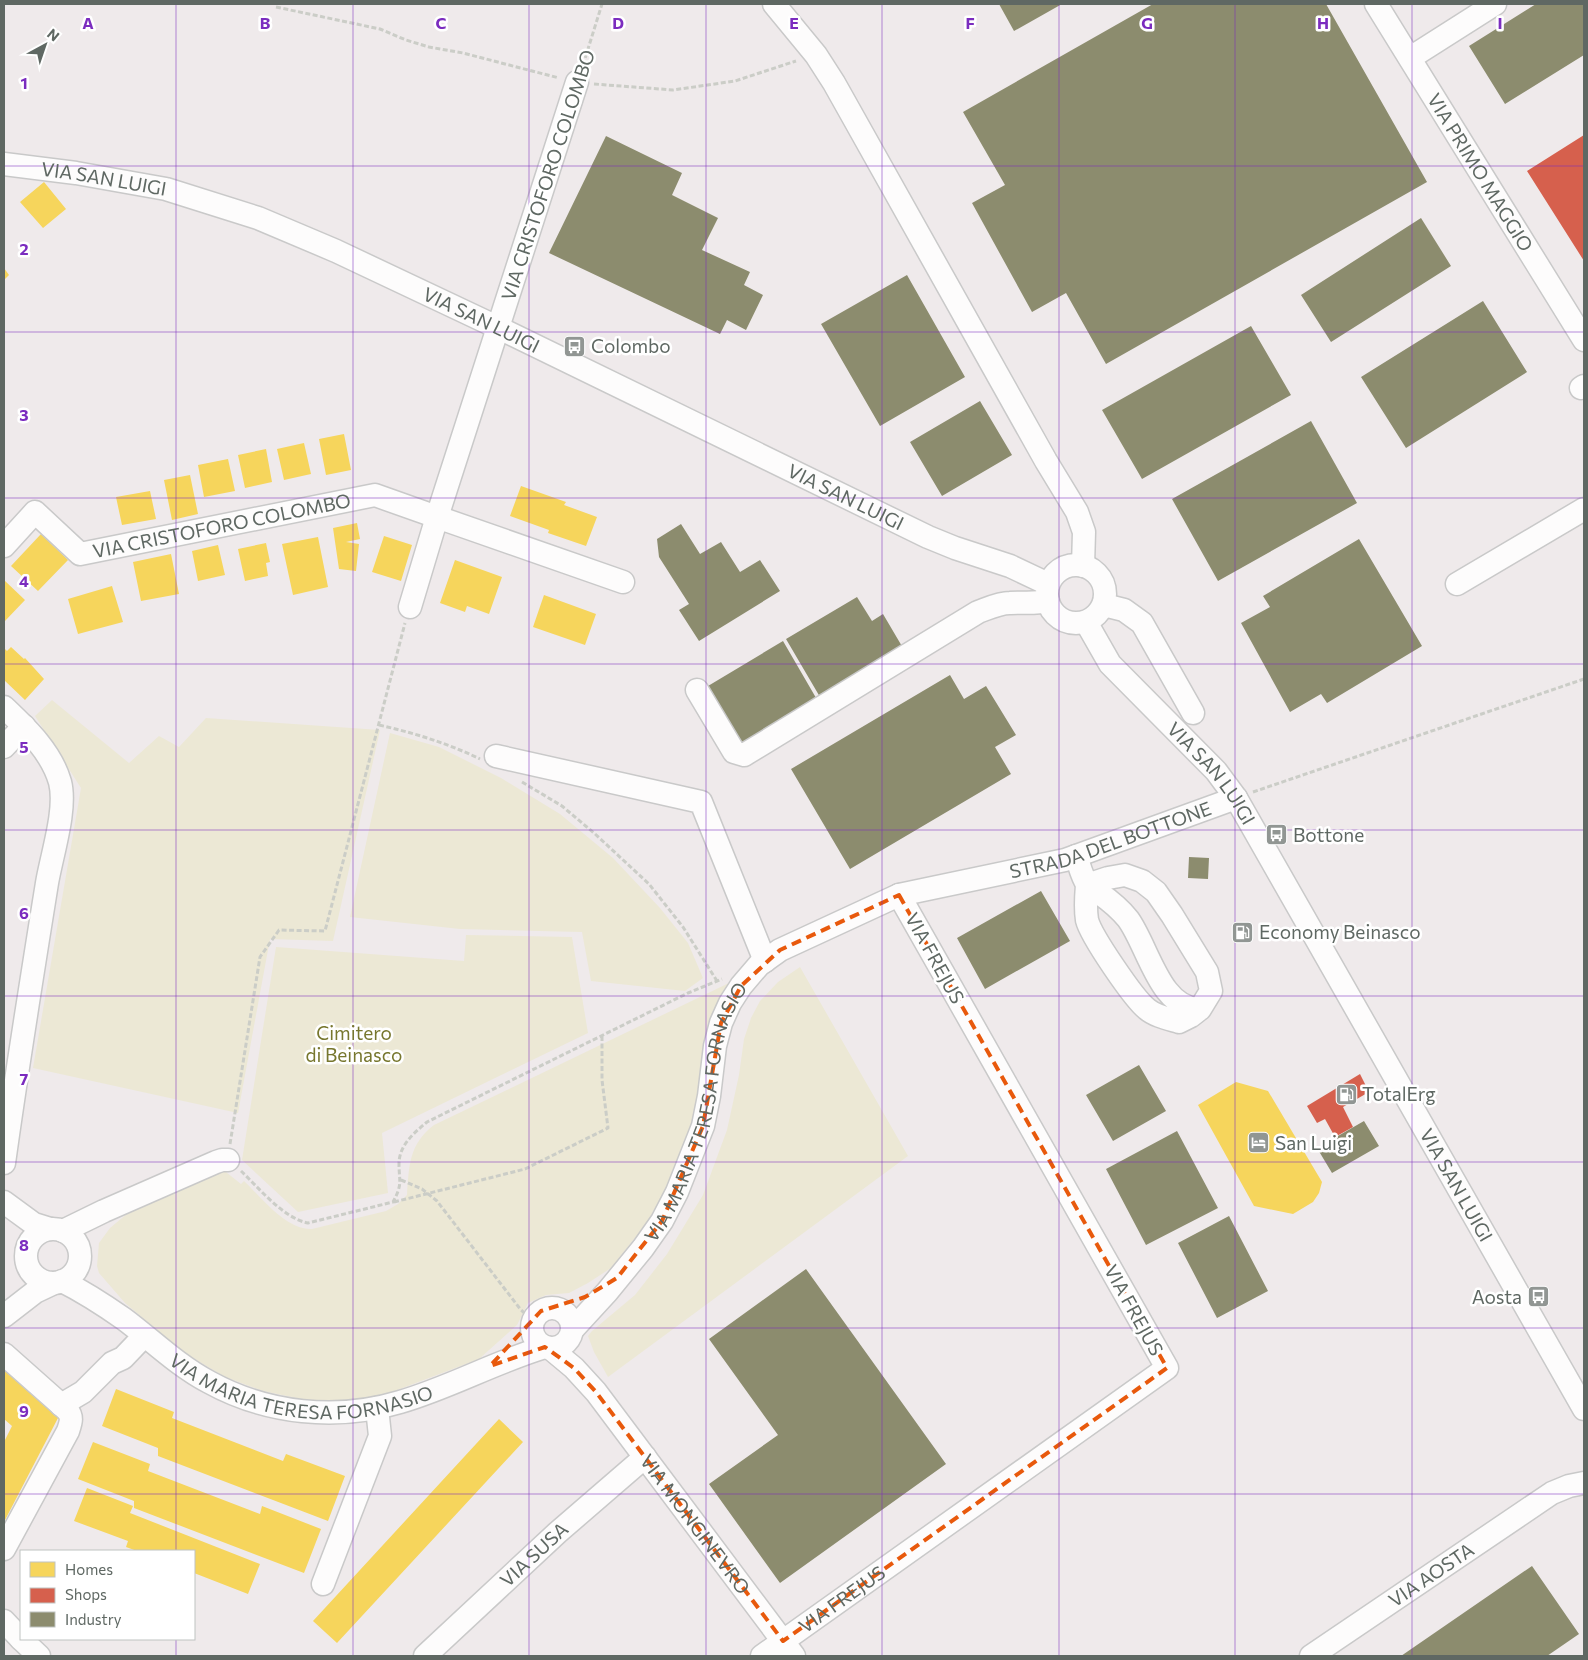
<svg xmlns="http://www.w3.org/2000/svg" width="1588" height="1660" font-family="Commissioner,sans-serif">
  <rect width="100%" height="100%" fill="#efeaeb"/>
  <!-- green -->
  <path fill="#ece8d5" d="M52,700L129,763L159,736L179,747L206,718L380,730L333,941L270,939L238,1113L33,1068L81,788L35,716Z
    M390,733L439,747L501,778L560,814L613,858L660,908L688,943L703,978L685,991L591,981L582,932L460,929L350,917Z
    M466,935L572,937L588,1033L382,1133L388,1193L298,1212L242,1160L276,947L464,961Z
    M800,967L908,1156L608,1377L594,1352L588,1336L592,1331L635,1295L667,1254L703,1195L727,1130L739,1075L744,1039L751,1018L760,1001L778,982Z
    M729,983L720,999L693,1123L678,1165L663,1195L646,1224L611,1268L588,1283L569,1293L546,1295L528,1303L517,1325L479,1359L379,1397L328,1402L301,1399L263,1391L225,1377L183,1352L125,1303L99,1273L97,1266L99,1243L110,1228L128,1213L213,1172H226L241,1184L244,1181C262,1198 286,1230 312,1229L386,1211L398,1204L407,1195C409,1166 409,1144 434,1125Z"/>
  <!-- homes -->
  <path fill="#f6d55c" d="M44,182L66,209L43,228L20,202Z
    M4,268L9,275L4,280Z
    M344,434L351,470L326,475L319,439Z
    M304,443L311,474L284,480L277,449Z
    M266,449L272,482L245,488L238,455Z
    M228,459L235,491L204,497L198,465Z
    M190,475L198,514L172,520L164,480Z
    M521,486L566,502L564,505L597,517L586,546L548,533L549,530L510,516Z
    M150,491L156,519L122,525L116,497Z
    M357,523L360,539L346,542L359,544L356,571L339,569L333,528Z
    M41,534L68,560L38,591L11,566Z
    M384,536L412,545L401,581L372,572Z
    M318,537L328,587L293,595L282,544Z
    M266,543L270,562L266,563L268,576L245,581L238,549Z
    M218,545L225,575L198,581L192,551Z
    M171,554L179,594L141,601L133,562Z
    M455,560L502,577L489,614L467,606L465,612L440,603Z
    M4,580L25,600L5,621L4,620Z
    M112,586L123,622L78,634L68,599Z
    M544,595L596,614L585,645L533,627Z
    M11,647L24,659L25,658L44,679L25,700L4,680V648L7,651Z
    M1236,1082L1268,1091L1322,1182L1319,1193L1313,1202L1293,1214L1254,1206L1198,1105Z
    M4,1368L58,1418L4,1522V1442L12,1426L4,1419Z
    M116,1389L174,1412L172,1418L283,1461L286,1454L345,1476L328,1521L158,1456V1448L102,1426Z
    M499,1419L523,1442L337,1643L313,1621Z
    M93,1442L150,1464L148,1471L260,1514L262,1506L321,1529L304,1573L134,1508V1501L78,1479Z
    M87,1488L133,1506L130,1513L260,1564L248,1594L194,1573V1551H137L126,1547L128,1541L74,1521Z"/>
  <!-- shops -->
  <path fill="#d6604d" d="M1584,135V261L1527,171Z
    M1360,1074L1369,1092L1343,1107L1353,1127L1335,1137L1325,1119L1317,1123L1307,1106Z"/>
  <!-- industry -->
  <path fill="#8c8c6e" d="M999,4H1062L1014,31Z
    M1153,4H1326L1427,182L1106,364L1066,293L1032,312L972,203L1005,185L963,112Z
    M1536,4H1584V55L1505,104L1469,46Z
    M606,136L682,173L672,195L718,218L702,250L750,272L744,285L763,295L746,330L727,320L720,334L549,253Z
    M1421,218L1451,266L1331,342L1301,295Z
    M907,275L965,377L880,426L821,324Z
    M1483,301L1527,372L1406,448L1361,377Z
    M1251,326L1291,395L1142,479L1102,410Z
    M980,401L1012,455L942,496L910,442Z
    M1311,421L1357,503L1218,581L1172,499Z
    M681,524L700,554L721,542L740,572L760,560L780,591L699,641L679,610L689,604L659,557L657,539Z
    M1359,539L1422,646L1327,703L1321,694L1290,712L1241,623L1270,607L1263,596Z
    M857,597L872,621L883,614L903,648L820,697L786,639Z
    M783,641L819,703L744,747L708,686Z
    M950,675L964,699L986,686L1016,735L995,747L1011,774L850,869L791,769Z
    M1189,857L1209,858L1208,879L1188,878Z
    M1041,891L1070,941L985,989L957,938Z
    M1139,1065L1166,1111L1113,1141L1086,1095Z
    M1364,1121L1379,1146L1332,1173L1317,1148Z
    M1177,1131L1218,1208L1146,1245L1106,1169Z
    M1229,1216L1268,1291L1217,1318L1178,1243Z
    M806,1269L946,1464L780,1583L709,1484L778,1435L709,1339Z
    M1532,1566L1579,1634L1547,1656H1401Z"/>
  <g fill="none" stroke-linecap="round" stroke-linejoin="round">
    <defs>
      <g id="minor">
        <path d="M774,4L816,55L834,83L1046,461L1077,512L1084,532L1083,566"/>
        <path id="s1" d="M1376,4L1584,340"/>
        <path d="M1410,58L1495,4"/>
        <path id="s2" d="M4,164L76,173L166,189L258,218L336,251L499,328L928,537L955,548L1010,566L1048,584"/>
        <path d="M1581,388L1584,386"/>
        <path id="s3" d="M4,546L35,512L80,554L375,495L437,517L577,82"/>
        <circle cx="1076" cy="594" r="29"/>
        <path d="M1457,584L1584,509"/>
        <path d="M1104,605L1124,610L1142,623L1193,713"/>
        <path d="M410,607L437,517L623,582"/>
        <path id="s4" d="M1086,622L1110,664L1216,771L1236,798L1584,1409"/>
        <path d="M697,690L734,752L744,755L978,612C989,608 999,603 1010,603C1023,602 1035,604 1048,601"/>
        <path d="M4,707C26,728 51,751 60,782C67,809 52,854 47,883C32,976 17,1069 4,1163"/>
        <path d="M4,747L24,726"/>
        <path d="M496,756L701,802L765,961"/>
        <path d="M1076,856C1079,864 1082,877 1087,884C1089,888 1096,890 1099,893C1109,900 1120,909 1128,919C1148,946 1160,1010 1200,1009L1211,991L1207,972L1172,915L1156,892L1142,881L1125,875L1108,878L1087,885C1086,897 1085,908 1087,920C1091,936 1134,999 1147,1009C1155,1016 1169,1019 1179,1022L1191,1016L1200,1009"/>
        <path d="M4,1202L34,1224L50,1229"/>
        <circle cx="53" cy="1256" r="27"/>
        <path d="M63,1231L104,1211L216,1162L222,1160H228"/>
        <path id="s5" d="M62,1281C84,1292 104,1305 124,1319C152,1340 177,1365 209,1382C267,1414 337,1421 400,1402C449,1388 495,1362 545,1347"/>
        <circle cx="552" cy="1328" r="20"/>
        <path d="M4,1316L35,1292L54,1283"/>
        <path id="s6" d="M573,1329L607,1292L643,1248L662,1221L677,1192L703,1126L709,1096L715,1046L721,1023L730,1003L741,986L759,965L780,950L899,895L1065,860L1236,798"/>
        <path id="s7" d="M550,1348L574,1368L596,1392L794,1656"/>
        <path d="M4,1354L67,1410C73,1417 71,1422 68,1431L4,1549"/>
        <path d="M61,1405L83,1392L112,1363L123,1358L144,1336"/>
        <path d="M323,1584L380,1436L377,1408"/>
        <path d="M4,1621L21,1639"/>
        <path d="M21,1639L39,1656"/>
        <path id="s8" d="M425,1656L557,1533L645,1457"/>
        <path id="s9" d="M762,1656L1167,1368L899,895"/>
        <path id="s10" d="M1311,1656L1552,1493L1569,1486L1584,1483"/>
      </g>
    </defs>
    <!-- minor casing -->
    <use href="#minor" stroke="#c9c9c9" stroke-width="25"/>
    <!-- path -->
    <path stroke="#cbcdc7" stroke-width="3" stroke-dasharray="5 2.5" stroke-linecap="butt" d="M276,7L380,29L406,40L429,47L463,53L559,78
      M583,65L602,4
      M594,84L673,90L735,81L796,61
      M379,725C414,733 447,743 480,759
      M522,782L562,806L594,833L649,884L683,927L717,981
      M1253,792L1584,679
      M230,1144L260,957L279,930L325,931L405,623
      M241,1171C259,1188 283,1218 308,1223L393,1202C403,1184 399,1181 399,1164C399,1145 414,1133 427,1122L688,993L722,979
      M401,1180L422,1189L437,1201L521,1310L533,1321
      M394,1202L525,1169L608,1128L602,1080V1036"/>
    <!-- minor -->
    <use href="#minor" stroke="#fdfcfc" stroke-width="22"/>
  </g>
  <!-- marked area -->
  <path fill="none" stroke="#e8590c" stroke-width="4" stroke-dasharray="10 6" stroke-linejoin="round" d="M899,895L1167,1368L783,1641L596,1392L574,1368L545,1347L490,1366L541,1311L585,1297L617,1278L662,1221L703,1126L721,1023L741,986L780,950Z"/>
  <!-- grid -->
  <path fill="none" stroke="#7b2cbf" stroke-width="1" stroke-opacity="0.55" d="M176,4V1551M353,4V1656M529,4V1656M706,4V1656M882,4V1656M1059,4V1656M1235,4V1656M1412,4V1656M4,166H1584M4,332H1584M4,498H1584M4,664H1584M4,830H1584M4,996H1584M4,1162H1584M4,1328H1584M4,1494H1584M176,1639V1656"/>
  <!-- icons -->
  <defs>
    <symbol id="bus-square" viewBox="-11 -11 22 22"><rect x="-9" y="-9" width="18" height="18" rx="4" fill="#919693" stroke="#fff"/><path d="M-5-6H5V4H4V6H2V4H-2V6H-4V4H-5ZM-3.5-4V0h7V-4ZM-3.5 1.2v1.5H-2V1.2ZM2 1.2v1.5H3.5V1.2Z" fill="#fff"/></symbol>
    <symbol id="fuel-square" viewBox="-11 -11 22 22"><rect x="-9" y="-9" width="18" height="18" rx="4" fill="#919693" stroke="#fff"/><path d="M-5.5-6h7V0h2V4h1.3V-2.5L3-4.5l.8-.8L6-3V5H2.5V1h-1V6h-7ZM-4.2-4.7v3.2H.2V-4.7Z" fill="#fff"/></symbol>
    <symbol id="hotel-square" viewBox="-11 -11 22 22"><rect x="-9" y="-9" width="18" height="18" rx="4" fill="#919693" stroke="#fff"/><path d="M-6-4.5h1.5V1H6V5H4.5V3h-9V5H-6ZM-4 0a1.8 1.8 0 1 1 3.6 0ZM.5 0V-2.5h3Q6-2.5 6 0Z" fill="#fff"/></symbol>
  </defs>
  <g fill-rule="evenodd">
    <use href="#bus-square" x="562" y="334" width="25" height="25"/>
    <use href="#bus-square" x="1264" y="822" width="25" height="25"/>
    <use href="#fuel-square" x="1230" y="920" width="25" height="25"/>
    <use href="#fuel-square" x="1334" y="1082" width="25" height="25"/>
    <use href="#hotel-square" x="1246" y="1130" width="25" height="25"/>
    <use href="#bus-square" x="1526" y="1284" width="25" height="25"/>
  </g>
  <g text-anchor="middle" stroke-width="5" stroke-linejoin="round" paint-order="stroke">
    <!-- street labels -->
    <g font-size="19" fill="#5f6863" stroke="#fff">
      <text dy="7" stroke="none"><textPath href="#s1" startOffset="198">VIA PRIMO MAGGIO</textPath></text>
      <text transform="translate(548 175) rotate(-72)" y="7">VIA CRISTOFORO COLOMBO</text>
      <text dy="7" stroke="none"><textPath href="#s2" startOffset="101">VIA SAN LUIGI</textPath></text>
      <text dy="7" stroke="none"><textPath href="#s2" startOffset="506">VIA SAN LUIGI</textPath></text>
      <text dy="7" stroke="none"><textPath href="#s2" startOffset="911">VIA SAN LUIGI</textPath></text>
      <text dy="7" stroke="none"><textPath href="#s3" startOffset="252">VIA CRISTOFORO COLOMBO</textPath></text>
      <text dy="7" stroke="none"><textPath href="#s4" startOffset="198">VIA SAN LUIGI</textPath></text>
      <text dy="7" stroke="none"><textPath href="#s6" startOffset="794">STRADA DEL BOTTONE</textPath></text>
      <text transform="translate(935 958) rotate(61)" y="7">VIA FREJUS</text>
      <text dy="7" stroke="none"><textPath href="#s6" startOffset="255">VIA MARIA TERESA FORNASIO</textPath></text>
      <text dy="7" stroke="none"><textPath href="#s4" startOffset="678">VIA SAN LUIGI</textPath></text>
      <text transform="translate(1134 1310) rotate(61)" y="7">VIA FREJUS</text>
      <text dy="7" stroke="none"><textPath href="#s5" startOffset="272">VIA MARIA TERESA FORNASIO</textPath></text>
      <text dy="7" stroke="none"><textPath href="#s7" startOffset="229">VIA MONGINEVRO</textPath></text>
      <text dy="7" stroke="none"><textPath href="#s8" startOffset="149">VIA SUSA</textPath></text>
      <text dy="7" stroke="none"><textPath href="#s10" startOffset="145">VIA AOSTA</textPath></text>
      <text dy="7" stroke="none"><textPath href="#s9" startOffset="98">VIA FREJUS</textPath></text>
    </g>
    <!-- poi labels -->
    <g font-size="19" fill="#5f6863" stroke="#fff" text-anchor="start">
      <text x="591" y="353">Colombo</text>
      <text x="1293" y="842">Bottone</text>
      <text x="1259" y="939">Economy Beinasco</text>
      <text x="1362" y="1101">TotalErg</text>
      <text x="1275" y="1150">San Luigi</text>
      <text x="1522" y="1304" text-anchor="end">Aosta</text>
    </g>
    <!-- park labels -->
    <g font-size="19" fill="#77772e" stroke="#fff">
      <text x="354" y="1040">Cimitero<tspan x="354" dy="22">di Beinasco</tspan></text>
    </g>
  </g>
  <g font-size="16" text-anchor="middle" font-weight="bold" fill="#7b2cbf" stroke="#fff" stroke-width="5" stroke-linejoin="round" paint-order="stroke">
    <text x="88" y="29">A</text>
    <text x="265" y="29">B</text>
    <text x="441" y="29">C</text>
    <text x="618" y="29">D</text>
    <text x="794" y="29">E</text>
    <text x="970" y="29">F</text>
    <text x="1147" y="29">G</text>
    <text x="1323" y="29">H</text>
    <text x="1500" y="29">I</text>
    <text x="24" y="89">1</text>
    <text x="24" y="255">2</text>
    <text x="24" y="421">3</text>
    <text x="24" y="587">4</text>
    <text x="24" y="753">5</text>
    <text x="24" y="919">6</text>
    <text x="24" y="1085">7</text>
    <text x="24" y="1251">8</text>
    <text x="24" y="1417">9</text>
  </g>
  <!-- border -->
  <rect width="1588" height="1660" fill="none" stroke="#5f6863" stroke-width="10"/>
  <!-- legend -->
  <rect x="20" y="1550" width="175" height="90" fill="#ffffff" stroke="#bfc3c1"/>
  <rect x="30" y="1562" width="25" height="15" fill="#f6d55c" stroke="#bfc3c1"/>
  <text x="65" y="1575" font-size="15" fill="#5f6863">Homes</text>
  <rect x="30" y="1588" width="25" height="15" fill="#d6604d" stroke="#bfc3c1"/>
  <text x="65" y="1600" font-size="15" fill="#5f6863">Shops</text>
  <rect x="30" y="1612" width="25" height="15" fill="#8c8c6e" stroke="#bfc3c1"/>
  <text x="65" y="1625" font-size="15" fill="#5f6863">Industry</text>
  <!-- north arrow -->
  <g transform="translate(45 45) rotate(40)" stroke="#ffffff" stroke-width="4" paint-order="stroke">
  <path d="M0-4L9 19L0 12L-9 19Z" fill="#5f6863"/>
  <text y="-8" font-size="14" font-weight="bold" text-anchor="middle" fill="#5f6863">N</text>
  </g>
</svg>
